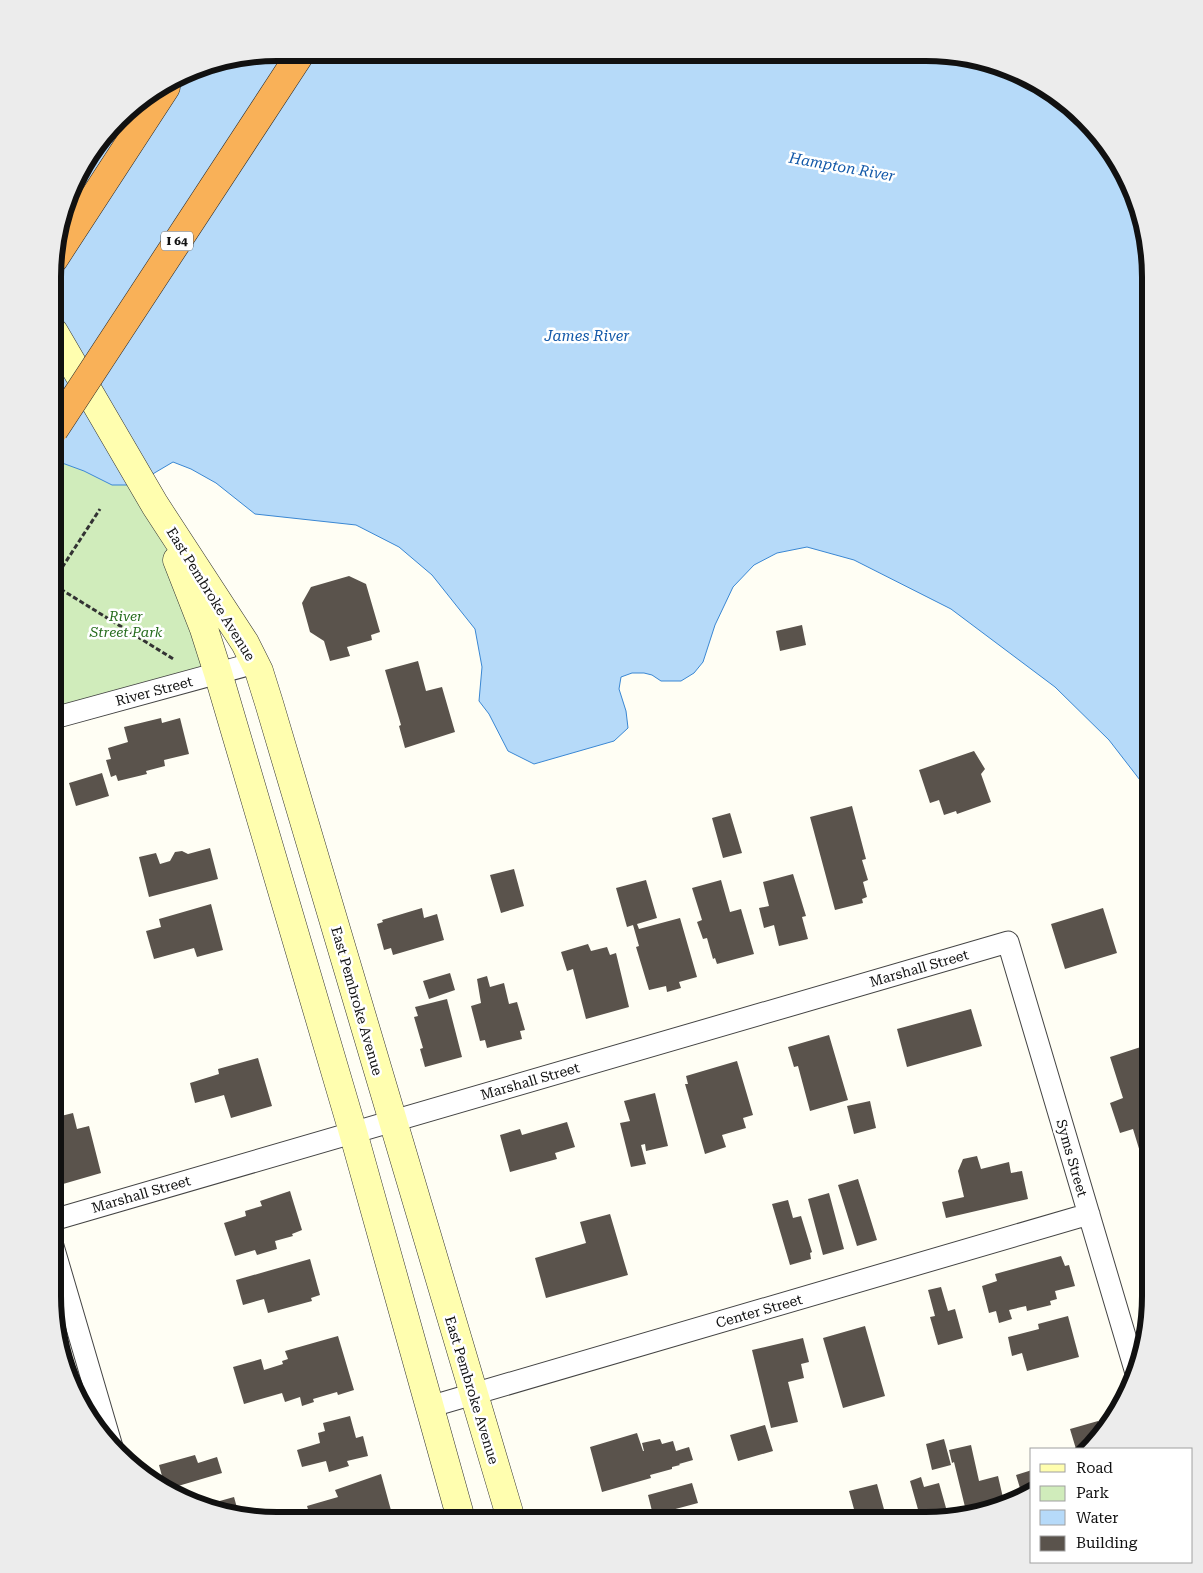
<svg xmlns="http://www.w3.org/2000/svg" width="1203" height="1573" font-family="'Roboto Serif',serif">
  <rect width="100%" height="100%" fill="#fffef4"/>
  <!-- green -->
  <path fill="#d0ecbb" d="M54,460L84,471L112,485H134L169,547L221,673L54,720Z"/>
  <!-- water -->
  <path fill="#b6daf9" stroke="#3a87d3" d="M277,53L955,54L1011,70L1062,99L1127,178L1150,277V793L1109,740L1055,687L951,609L854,560L807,547L777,553L754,565L733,587L715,625L703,662L694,673L681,681H661L652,675L644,673H632L621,677L619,689L626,711L628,728L614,741L534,764L508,751L489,714L479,701L482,667L475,629L432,575L399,547L356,525L255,514L216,483L191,469L173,462L134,485H112L84,471L54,460V248L82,165L129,108L205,65Z"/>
  <!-- building -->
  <path fill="#5a534c" d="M349,576L366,584L380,632L371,635L372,640L347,647L350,656L330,661L324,641L310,632L302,603L311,587Z
    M802,625L806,645L780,651L776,631Z
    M418,661L426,691L442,687L455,732L405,748L399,726L401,725L385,670Z
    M161,718L162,723L180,718L189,754L164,760L165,766L146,771L147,774L118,781L116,775L111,777L106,760L111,759L108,748L128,742L124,727Z
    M974,751L985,769L981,774L991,802L957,814L956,811L944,815L939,800L930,803L919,770Z
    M102,773L109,796L76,806L69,783Z
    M852,806L866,859L862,860L868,880L863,882L867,897L862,899L863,903L835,910L810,817Z
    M730,813L742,853L723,858L712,818Z
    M210,848L218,879L149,897L139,857L156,853L160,864L170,861L175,852L182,851L188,854Z
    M514,869L524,906L501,913L490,875Z
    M793,874L806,916L802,917L808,939L779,946L774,925L764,928L759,908L769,906L763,882Z
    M646,880L657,918L637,924L639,929L680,918L697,977L679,982L681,988L667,992L666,986L649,990L636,947L639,946L633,925L627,927L616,888Z
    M721,880L730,912L741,909L754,954L717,964L715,958L713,959L707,938L703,939L697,922L702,920L692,888Z
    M211,904L223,950L197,957L194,948L154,959L146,931L161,927L159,919Z
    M422,908L424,918L437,914L444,940L393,955L391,948L384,950L377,924L383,922L382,920Z
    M1103,908L1117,953L1065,969L1051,924Z
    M588,944L591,951L607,947L610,955L616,953L629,1007L586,1019L573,969L567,971L561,952Z
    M450,973L455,990L429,999L423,981Z
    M487,976L490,987L504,983L509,1004L517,1002L525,1030L520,1031L522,1039L487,1048L485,1040L480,1041L471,1006L481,1003L477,979Z
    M447,999L462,1057L425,1067L420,1049L423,1048L414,1017L418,1016L415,1007Z
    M971,1009L982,1046L907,1067L897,1029Z
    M829,1035L848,1100L810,1111L798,1066L794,1067L788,1047Z
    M1150,1044V1149L1140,1152L1133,1129L1120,1133L1110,1103L1123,1098L1110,1057Z
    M258,1058L272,1106L231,1118L224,1095L195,1103L190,1083L219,1074L218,1069Z
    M737,1061L753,1115L743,1118L746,1128L722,1135L726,1147L705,1154L685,1084H688L686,1076Z
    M655,1093L668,1146L646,1151L645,1144L641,1145L646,1164L631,1167L620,1123L630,1121L624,1101Z
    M870,1101L876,1128L854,1134L847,1106Z
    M73,1113L77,1129L89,1126L101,1173L63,1184L53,1145V1118Z
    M567,1122L575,1147L555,1153L557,1159L510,1172L500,1135L520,1129L522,1135Z
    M977,1156L981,1169L1009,1162L1011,1173L1022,1171L1028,1199L946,1218L942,1202L964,1197L958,1171L963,1159Z
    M858,1179L877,1240L857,1246L838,1185Z
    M290,1191L302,1230L292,1234L293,1236L275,1241L277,1249L257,1255L255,1250L235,1256L224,1223L246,1216L245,1211L262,1206L260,1201Z
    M829,1193L844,1249L823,1255L808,1199Z
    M788,1200L793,1218L801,1216L812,1252L810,1253L811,1259L790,1265L772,1204Z
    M610,1214L628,1275L546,1298L535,1258L586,1243L580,1222Z
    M1061,1256L1065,1266L1069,1265L1075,1286L1055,1291L1057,1299L1050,1301L1051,1305L1027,1311L1026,1306L1009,1310L1012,1319L999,1323L996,1311L989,1313L982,1286L997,1281L995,1274Z
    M310,1259L320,1295L311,1298L312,1301L268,1313L264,1299L243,1305L236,1280Z
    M941,1287L948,1311L955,1309L963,1338L938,1345L930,1317L935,1316L928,1290Z
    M1068,1316L1079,1357L1027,1371L1022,1353L1012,1356L1008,1337L1039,1329L1038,1324Z
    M865,1326L885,1396L843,1408L823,1338Z
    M338,1336L354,1390L338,1395L337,1392L313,1399L314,1402L302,1406L300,1397L285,1402L282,1393L244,1404L233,1367L261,1359L264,1370L283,1364L282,1361L288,1359L285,1351Z
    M803,1338L809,1362L801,1364L804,1378L788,1382L798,1422L771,1428L752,1350Z
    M350,1416L356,1438L363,1436L368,1456L347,1461L349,1466L329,1472L326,1461L302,1467L297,1450L320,1443L318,1433L325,1431L323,1423Z
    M1098,1421L1101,1433L1087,1449H1076L1070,1429Z
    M765,1425L773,1451L738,1461L730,1435Z
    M637,1433L643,1451H644L642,1443L660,1439L662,1444L673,1441L676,1451L689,1447L693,1460L679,1464L680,1465L672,1467V1469L650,1475L651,1478L602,1492L590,1447Z
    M944,1439L951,1465L932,1470L926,1444Z
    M971,1445L979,1481L998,1476L1004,1502L966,1511L954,1462L952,1463L949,1450Z
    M195,1455L198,1463L217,1457L222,1473L168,1489L165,1487L159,1465Z
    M1032,1470V1493L1023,1498L1016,1475Z
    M381,1474L392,1514L378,1519H311L307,1506L338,1497L335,1490Z
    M921,1477L924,1487L939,1483L948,1515L921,1520L910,1481Z
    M692,1483L698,1503L653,1515L648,1495Z
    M877,1484L887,1520H857L849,1491Z
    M234,1497L239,1515L209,1504Z
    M759,1509L762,1520H723L722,1519Z"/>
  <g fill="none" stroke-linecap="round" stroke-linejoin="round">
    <defs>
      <path id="street" d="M54,718L255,663
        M53,1220L1008,942L1136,1373
        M53,1246L112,1447
        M429,1407L1089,1214"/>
      <path id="secondary" d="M54,332L155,505L245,643L259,671L269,703L511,1519
        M177,560L204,629L218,673L353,1132L461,1519"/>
      <path id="highway" d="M54,259L166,87"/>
    </defs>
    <!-- street casing -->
    <use href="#street" stroke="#444" stroke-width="23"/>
    <!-- secondary casing -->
    <use href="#secondary" stroke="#333" stroke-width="29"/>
    <!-- highway casing -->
    <use href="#highway" stroke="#222" stroke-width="29"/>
    <!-- path -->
    <path stroke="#333" stroke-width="3" stroke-dasharray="5 2.5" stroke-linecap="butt" d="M894,57L896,54
      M54,557L60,570
      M54,580L100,509
      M54,585L175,660"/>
    <!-- street -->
    <use href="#street" stroke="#fff" stroke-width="21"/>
    <!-- secondary -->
    <use href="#secondary" stroke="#fffeaf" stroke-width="28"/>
    <!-- highway -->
    <use href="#highway" stroke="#f9b158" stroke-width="28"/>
    <defs>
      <path id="highway-bridge" d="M54,430L301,53"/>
    </defs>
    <!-- highway-bridge casing -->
    <use href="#highway-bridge" stroke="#222" stroke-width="29" stroke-linecap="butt"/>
    <!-- highway-bridge -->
    <use href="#highway-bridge" stroke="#f9b158" stroke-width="28"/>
  </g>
  <g text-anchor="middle" stroke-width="5" stroke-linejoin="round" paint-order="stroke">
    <!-- shield labels -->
    <rect fill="#fff" stroke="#585858" stroke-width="1" x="161" y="231.5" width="32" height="19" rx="4"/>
    <g font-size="12" font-weight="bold" fill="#111">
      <text x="177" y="245">I 64</text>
    </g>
    <!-- street labels -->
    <g font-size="14" fill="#111" stroke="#fff">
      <text transform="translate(211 594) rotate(58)" y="5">East Pembroke Avenue</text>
      <text transform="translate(154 691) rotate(-15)" y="5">River Street</text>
      <text transform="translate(919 968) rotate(-16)" y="5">Marshall Street</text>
      <text transform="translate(357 1001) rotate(74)" y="5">East Pembroke Avenue</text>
      <text transform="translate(530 1081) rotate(-16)" y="5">Marshall Street</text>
      <text transform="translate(1072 1158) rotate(74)" y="5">Syms Street</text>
      <text transform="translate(141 1194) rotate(-16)" y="5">Marshall Street</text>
      <text transform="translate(759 1311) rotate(-16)" y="5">Center Street</text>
      <text transform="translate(472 1390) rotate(73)" y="5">East Pembroke Avenue</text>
    </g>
    <!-- park labels -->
    <g font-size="14" font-style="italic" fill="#266c1d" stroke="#fff">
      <text x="126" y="621">River<tspan x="126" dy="16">Street Park</tspan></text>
    </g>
    <!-- water labels -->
    <g font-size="15" font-style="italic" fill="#1359a9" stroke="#fff">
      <text transform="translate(842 167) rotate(10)" y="5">Hampton River</text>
      <text x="587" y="341">James River</text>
    </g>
  </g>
  <!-- crop -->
  <path d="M0 0H1203V1573H0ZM277 61H926A216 216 0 0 1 1142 277V1296A216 216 0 0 1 926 1512H277A216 216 0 0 1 61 1296V277A216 216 0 0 1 277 61Z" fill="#ececec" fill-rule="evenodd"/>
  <path fill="none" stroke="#111" stroke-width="6" d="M277 61H926A216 216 0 0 1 1142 277V1296A216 216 0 0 1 926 1512H277A216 216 0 0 1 61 1296V277A216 216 0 0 1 277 61Z"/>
  <!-- legend -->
  <rect x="1030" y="1448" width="162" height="115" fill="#ffffff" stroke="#a0a0a0"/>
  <rect x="1040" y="1464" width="25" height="8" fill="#fffeaf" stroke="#a0a0a0"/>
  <text x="1076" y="1473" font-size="15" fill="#111111">Road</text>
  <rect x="1040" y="1486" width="25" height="15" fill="#d0ecbb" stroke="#a0a0a0"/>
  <text x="1076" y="1498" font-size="15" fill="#111111">Park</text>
  <rect x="1040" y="1510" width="25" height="15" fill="#b6daf9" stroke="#a0a0a0"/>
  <text x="1076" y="1523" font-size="15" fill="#111111">Water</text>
  <rect x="1040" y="1536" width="25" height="15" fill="#5a534c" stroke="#a0a0a0"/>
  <text x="1076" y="1548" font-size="15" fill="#111111">Building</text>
</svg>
